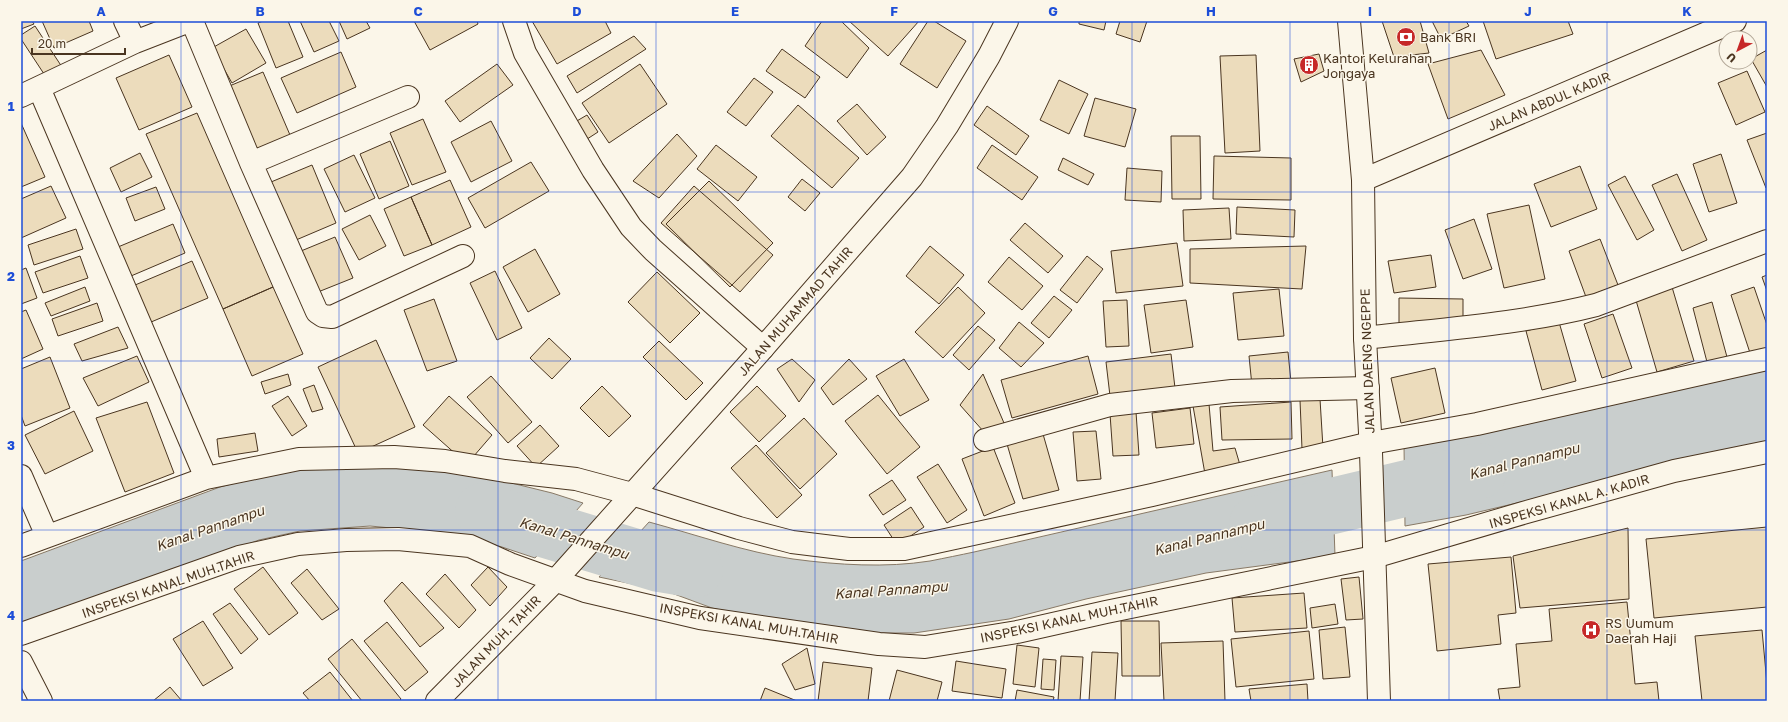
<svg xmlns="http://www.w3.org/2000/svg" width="1788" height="722" font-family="'Golos Text',sans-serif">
  <rect width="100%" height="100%" fill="#fbf6e9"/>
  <!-- water -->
  <path fill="#c9cecd" stroke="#887966" d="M1767,367V444L1466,515L1405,526L1404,445Z
    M386,464L487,477L552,493L583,503L535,558L502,547L463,536L434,532L370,526L300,531L259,540L21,628V561L220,487L272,473L313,466Z
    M1332,470L1335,556L1206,573L1086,599L1009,619L914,633H869L733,613L712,608L666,591L599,577L649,522C697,535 745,552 793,559C838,565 886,568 930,561C945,558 960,555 974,552Z"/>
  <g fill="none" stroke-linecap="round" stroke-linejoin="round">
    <!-- river -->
    <path stroke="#c9cecd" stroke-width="56" d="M483,511L659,564L695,570
      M1257,524L1479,471"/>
  </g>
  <!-- building -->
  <path fill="#ecdcbc" stroke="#4a3520" d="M21,21H32L34,24L21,29Z
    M42,21H89L93,31L54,48Z
    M263,21H288L303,57L276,68L258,23Z
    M300,21H329L339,41L314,52Z
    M339,21H366L370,28L347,39Z
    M414,21H477L478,24L430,50Z
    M532,21H605L611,33L557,64Z
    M822,21H841L869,48L847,78L805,46Z
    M849,21H919L888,56Z
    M928,21H934L966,41L937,88L900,64Z
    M1079,21H1106L1104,30L1079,24Z
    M1120,21H1147L1140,42L1116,34Z
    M1382,21H1420L1429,53L1394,57Z
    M1432,21H1466L1469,26L1441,39Z
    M1483,21H1568L1573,34L1496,59Z
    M35,26L62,67L46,77L21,39V35Z
    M246,29L266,63L232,83L212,48Z
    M634,36L646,49L577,93L567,76Z
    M782,49L820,77L805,98L766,71Z
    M1481,50L1505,95L1448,119L1428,64Z
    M1767,50V87L1751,59Z
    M341,52L356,87L297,113L281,78Z
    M1319,54L1324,71L1301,82L1294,59Z
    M169,55L192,107L139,130L116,78Z
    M1256,55L1260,151L1225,153L1220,56Z
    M497,64L513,85L460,122L445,101Z
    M640,64L667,104L609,143L582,103Z
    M1747,71L1765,112L1736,125L1718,83Z
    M263,72L290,135L254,150L227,87Z
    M754,78L773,92L746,126L727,112Z
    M1059,80L1088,94L1069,134L1040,120Z
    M1095,98L1136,109L1125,147L1084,136Z
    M857,104L886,137L867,155L837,121Z
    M798,105L859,158L832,188L771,136Z
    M987,106L1029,136L1016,155L974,125Z
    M197,113L273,287L223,309L146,134Z
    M587,115L598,132L581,143L570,125Z
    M423,119L446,172L412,185L390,133Z
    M491,121L512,161L471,182L451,142Z
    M21,123L45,177L21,187Z
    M1767,133V187L1766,188L1747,140Z
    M677,134L697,156L659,198L633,181Z
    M1171,136H1200L1201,199H1172Z
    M390,141L409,186L379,199L360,154Z
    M716,145L757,177L738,201L697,169Z
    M992,145L1038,177L1022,200L977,168Z
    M140,153L152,177L121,192L110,168Z
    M1721,154L1737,203L1709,212L1693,164Z
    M354,155L375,198L345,212L324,169Z
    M1214,156L1291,158V200L1213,199Z
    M1063,158L1094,174L1088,185L1058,170Z
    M531,162L549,191L485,228L468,198Z
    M312,165L336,223L296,240L271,182Z
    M1580,166L1597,209L1551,227L1534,184Z
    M1127,168L1162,171L1161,202L1125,200Z
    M1677,174L1707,240L1682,251L1652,185Z
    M1625,176L1654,230L1637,240L1608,185Z
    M802,179L820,193L805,211L788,197Z
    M450,180L471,227L432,245L411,197Z
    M709,181L773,243L730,287L666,224Z
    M51,186L66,218L21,238V199Z
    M694,186L773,255L740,292L661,223Z
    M156,187L165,209L135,221L126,198Z
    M411,197L432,245L404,256L384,209Z
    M1529,205L1545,279L1504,288L1487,214Z
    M1237,207L1295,210L1294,237L1236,234Z
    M1229,208L1231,239L1184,241L1183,210Z
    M370,215L386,246L359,260L342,229Z
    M1474,219L1492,269L1463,279L1445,230Z
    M1025,223L1063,256L1048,273L1010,240Z
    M173,224L185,253L131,276L118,247Z
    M76,229L83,249L34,265L28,245Z
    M335,237L353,278L318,292L301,251Z
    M1600,239L1618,285L1586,297L1569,251Z
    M1177,243L1183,286L1116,293L1111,251Z
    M930,246L964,275L939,304L906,276Z
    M1306,246L1302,289L1190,283V249Z
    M535,249L560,294L528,312L503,267Z
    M1431,255L1436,287L1394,293L1388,261Z
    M80,256L88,278L43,293L35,272Z
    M1087,256L1103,269L1077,303L1060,290Z
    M1009,257L1043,286L1022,310L988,282Z
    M192,261L208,298L144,325L128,288Z
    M26,268L37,298L21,304V270Z
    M495,271L522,328L497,340L470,283Z
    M657,272L700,313L670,343L628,302Z
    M1767,275V291L1762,277Z
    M85,287L90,301L51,316L45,303Z
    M273,287L303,354L252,376L223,309Z
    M958,287L985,313L943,358L915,332Z
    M1672,287L1694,361L1657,372L1635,297Z
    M1754,287L1767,325V354L1752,359L1731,295Z
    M1279,289L1284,336L1238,340L1233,293Z
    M1054,296L1072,310L1049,338L1031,323Z
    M1399,298L1463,299V324H1399Z
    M434,299L457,361L427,371L404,310Z
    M1127,300L1129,346L1106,347L1103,301Z
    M1186,300L1193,347L1151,353L1144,305Z
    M1712,302L1727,357L1707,362L1693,308Z
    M97,303L103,321L58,336L52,319Z
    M26,310L43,349L21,359V312Z
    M1613,314L1632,368L1602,378L1584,324Z
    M1019,322L1044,343L1021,367L999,348Z
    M1559,322L1576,381L1542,390L1526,331Z
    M978,326L995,340L969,370L953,355Z
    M118,327L128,348L82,361L74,344Z
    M549,338L571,359L552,379L530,358Z
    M376,340L415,427L358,453L318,367Z
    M659,341L703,383L686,400L643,357Z
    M1288,352L1291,382L1252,386L1249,356Z
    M1171,354L1175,388L1110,396L1106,362Z
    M137,356L149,382L98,406L83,378Z
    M1088,356L1098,394L1012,418L1001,380Z
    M50,357L70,408L25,426L21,415V369Z
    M792,359L815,380L799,402L777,369Z
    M849,359L867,379L833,405L821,388Z
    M904,359L929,400L900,416L876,376Z
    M1435,368L1445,413L1401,423L1391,378Z
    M288,374L291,385L265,394L261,382Z
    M983,374L1004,423L984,432L960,405Z
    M491,376L532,422L508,443L467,397Z
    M314,385L323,409L312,412L303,389Z
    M602,386L631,416L609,437L580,408Z
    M757,386L786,416L759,442L730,412Z
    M878,395L920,447L887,474L845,421Z
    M288,396L307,426L292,436L272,406Z
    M449,396L492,435L467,464L423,425Z
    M1320,399L1323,448L1302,449L1300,400Z
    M147,402L174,473L125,492L96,418Z
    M1291,402L1292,439L1222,440L1220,407Z
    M1209,404L1213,451L1235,448L1240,465L1205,474L1193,406Z
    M1190,408L1194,444L1156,448L1152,413Z
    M74,411L93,451L45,474L25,435Z
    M1136,412L1139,455L1113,456L1110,414Z
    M804,418L837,454L800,489L766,453Z
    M540,425L559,446L536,467L517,446Z
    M1096,431L1101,479L1077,481L1073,432Z
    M255,433L258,451L219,457L217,439Z
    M1043,434L1059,490L1023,499L1007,444Z
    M756,445L802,495L777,518L731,468Z
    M993,447L1015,503L984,516L962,459Z
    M938,464L967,510L947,523L917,477Z
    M892,480L906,500L883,515L869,495Z
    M911,507L924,527L897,545L884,525Z
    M1767,527V607L1654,618L1646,539Z
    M1628,528L1629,599L1520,608L1513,556Z
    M1511,557L1516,613L1498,615L1501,644L1437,651L1428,564Z
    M263,567L298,613L269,635L234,589Z
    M488,567L507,587L490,606L471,585Z
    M307,569L339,609L322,620L291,583Z
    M445,574L476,610L459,628L426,594Z
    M1359,577L1363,619L1346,620L1341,579Z
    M402,582L444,628L420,647L384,601Z
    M1304,593L1307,628L1235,632L1232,598Z
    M1627,602L1635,684L1657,682L1659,701H1500L1498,689L1520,687L1516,644L1552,641L1549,609Z
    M230,603L258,639L241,654L213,614Z
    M1335,604L1338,624L1312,628L1310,608Z
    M203,621L233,668L203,686L173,639Z
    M1121,621H1159L1160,676H1122Z
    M387,622L428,672L405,691L364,641Z
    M1345,627L1350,677L1323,679L1319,630Z
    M1762,630L1767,684V701H1702L1695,636Z
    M1309,631L1314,679L1236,687L1231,639Z
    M352,639L401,699L399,701H362L328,659Z
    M1223,641L1225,701H1164L1161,643Z
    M1017,645L1039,648L1035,687L1013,684Z
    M807,648L815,684L795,690L782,664Z
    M1092,652L1118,653L1115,701H1089Z
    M1061,656L1083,657L1080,701H1058Z
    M1043,659L1056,660L1054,690L1041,689Z
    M956,661L1006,669L1002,698L952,691Z
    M823,662L872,668L868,701H818Z
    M897,670L942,682L937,701H889Z
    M330,672L353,701H310L303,693Z
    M1307,684L1308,701H1251L1249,689Z
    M170,687L182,701H153Z
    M765,688L797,701H760Z
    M1017,690L1054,697L1053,701H1015Z"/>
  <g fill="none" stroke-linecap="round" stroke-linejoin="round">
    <defs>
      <path id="minor" d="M125,21L135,42
        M192,21L251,163L317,312L323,316L332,317L463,256
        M514,21L525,53L593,170L631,227L653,250L763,348
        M39,88L206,478
        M21,96L135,42L189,21
        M251,163L408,97
        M1365,338C1442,329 1521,324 1596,305L1767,241
        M985,440L1110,405L1232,391L1368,388
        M21,476L47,536
        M21,546L206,478L299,459L394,457L445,461L505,471L576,479L632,494L739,528L792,542L849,549H904L1152,495L1371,443L1477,424L1767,359
        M21,634L239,557L298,544L346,540L398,539L470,546L510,564L585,591L700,618L879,644L925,647L1017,632L1106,612L1374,557L1523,513L1674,471L1767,452
        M21,662L41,701"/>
      <path id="major" d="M1349,21L1363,180L1365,338L1371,452L1379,701
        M1363,180L1735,21
        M437,701L555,581L763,348L912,177L947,126L989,56L1007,21"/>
    </defs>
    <!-- minor casing -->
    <use href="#minor" stroke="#4a3520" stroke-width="24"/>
    <!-- major casing -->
    <use href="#major" stroke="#4a3520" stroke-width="24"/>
    <!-- minor -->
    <use href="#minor" stroke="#fbf6e9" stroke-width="22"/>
    <!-- major -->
    <use href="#major" stroke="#fbf6e9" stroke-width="22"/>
  </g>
  <!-- grid -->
  <path fill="none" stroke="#1d4ed8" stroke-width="1" stroke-opacity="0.55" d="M181,21V701M339,21V701M498,21V701M656,21V701M815,21V701M973,21V701M1132,21V701M1290,21V701M1449,21V701M1607,21V701M21,192H1767M21,361H1767M21,530H1767"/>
  <!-- icons -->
  <defs>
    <symbol id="bank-disc" viewBox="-11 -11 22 22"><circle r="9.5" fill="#c62828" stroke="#fbf6e9"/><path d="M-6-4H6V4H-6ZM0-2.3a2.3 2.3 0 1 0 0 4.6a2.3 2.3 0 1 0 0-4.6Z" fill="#fff"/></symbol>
    <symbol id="building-disc" viewBox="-11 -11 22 22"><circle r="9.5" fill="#c62828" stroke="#fbf6e9"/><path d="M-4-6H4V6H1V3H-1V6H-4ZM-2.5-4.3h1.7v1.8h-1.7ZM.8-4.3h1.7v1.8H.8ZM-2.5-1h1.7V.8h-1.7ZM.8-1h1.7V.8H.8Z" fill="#fff"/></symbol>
    <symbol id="hospital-disc" viewBox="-11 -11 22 22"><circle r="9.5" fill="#c62828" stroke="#fbf6e9"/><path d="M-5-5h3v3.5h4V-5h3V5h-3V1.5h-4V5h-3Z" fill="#fff"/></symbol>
  </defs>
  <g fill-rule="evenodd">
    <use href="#bank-disc" x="1395" y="26" width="22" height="22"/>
    <use href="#building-disc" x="1298" y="54" width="22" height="22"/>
    <use href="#hospital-disc" x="1580" y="619" width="22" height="22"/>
  </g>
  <g text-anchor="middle" stroke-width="3" stroke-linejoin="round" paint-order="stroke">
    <!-- poi labels -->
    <g font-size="13" fill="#4a3520" stroke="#fbf6e9" text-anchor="start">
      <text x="1420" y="42">Bank BRI</text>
      <text x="1323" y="63">Kantor Kelurahan<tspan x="1323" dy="15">Jongaya</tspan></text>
      <text x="1605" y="628">RS Uumum<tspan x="1605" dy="15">Daerah Haji</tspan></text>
    </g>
    <!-- street labels -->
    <g font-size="13" fill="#4a3520" stroke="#fbf6e9">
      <text transform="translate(1549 101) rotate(-23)" y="5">JALAN ABDUL KADIR</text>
      <text transform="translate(795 311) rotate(-49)" y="5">JALAN MUHAMMAD TAHIR</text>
      <text transform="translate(1367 361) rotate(-92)" y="5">JALAN DAENG NGEPPE</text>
      <text transform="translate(1569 501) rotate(-16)" y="5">INSPEKSI KANAL A. KADIR</text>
      <text transform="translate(168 584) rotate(-19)" y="5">INSPEKSI KANAL MUH.TAHIR</text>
      <text transform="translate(1069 619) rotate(-12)" y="5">INSPEKSI KANAL MUH.TAHIR</text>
      <text transform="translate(749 623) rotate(10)" y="5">INSPEKSI KANAL MUH.TAHIR</text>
      <text transform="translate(496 641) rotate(-46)" y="5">JALAN MUH. TAHIR</text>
    </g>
    <!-- water labels -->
    <g font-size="14" font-style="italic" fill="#4a3520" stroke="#fbf6e9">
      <text transform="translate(1524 461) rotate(-14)" y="5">Kanal Pannampu</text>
      <text transform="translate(210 528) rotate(-19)" y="5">Kanal Pannampu</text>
      <text transform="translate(1209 537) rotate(-14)" y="5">Kanal Pannampu</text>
      <text transform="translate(574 538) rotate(17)" y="5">Kanal Pannampu</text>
      <text transform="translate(891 590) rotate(-4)" y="5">Kanal Pannampu</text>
    </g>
  </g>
  <!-- border -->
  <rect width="1788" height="722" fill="none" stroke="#fbf6e9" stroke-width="44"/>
  <!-- north arrow -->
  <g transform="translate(1738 50) rotate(221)"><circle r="19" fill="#fbf6e9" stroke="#b4a999"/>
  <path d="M0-3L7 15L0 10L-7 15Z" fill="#c62828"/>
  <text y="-6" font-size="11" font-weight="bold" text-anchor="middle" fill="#4a3520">U</text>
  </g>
  <!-- scale -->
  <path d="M32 48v6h93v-6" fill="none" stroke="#4a3520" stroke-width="2"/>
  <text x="38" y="48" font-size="12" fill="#4a3520" stroke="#fbf6e9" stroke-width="3" paint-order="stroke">20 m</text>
  <rect x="22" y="22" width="1744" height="678" fill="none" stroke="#1d4ed8" stroke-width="1.5"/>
  <g font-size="13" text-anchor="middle" font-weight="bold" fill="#1d4ed8">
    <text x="101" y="16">A</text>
    <text x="260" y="16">B</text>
    <text x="418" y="16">C</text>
    <text x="577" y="16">D</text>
    <text x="735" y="16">E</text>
    <text x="894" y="16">F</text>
    <text x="1053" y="16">G</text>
    <text x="1211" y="16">H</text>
    <text x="1370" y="16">I</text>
    <text x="1528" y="16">J</text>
    <text x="1687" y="16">K</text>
    <text x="11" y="111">1</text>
    <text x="11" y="281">2</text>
    <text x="11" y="450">3</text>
    <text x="11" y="620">4</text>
  </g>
</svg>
